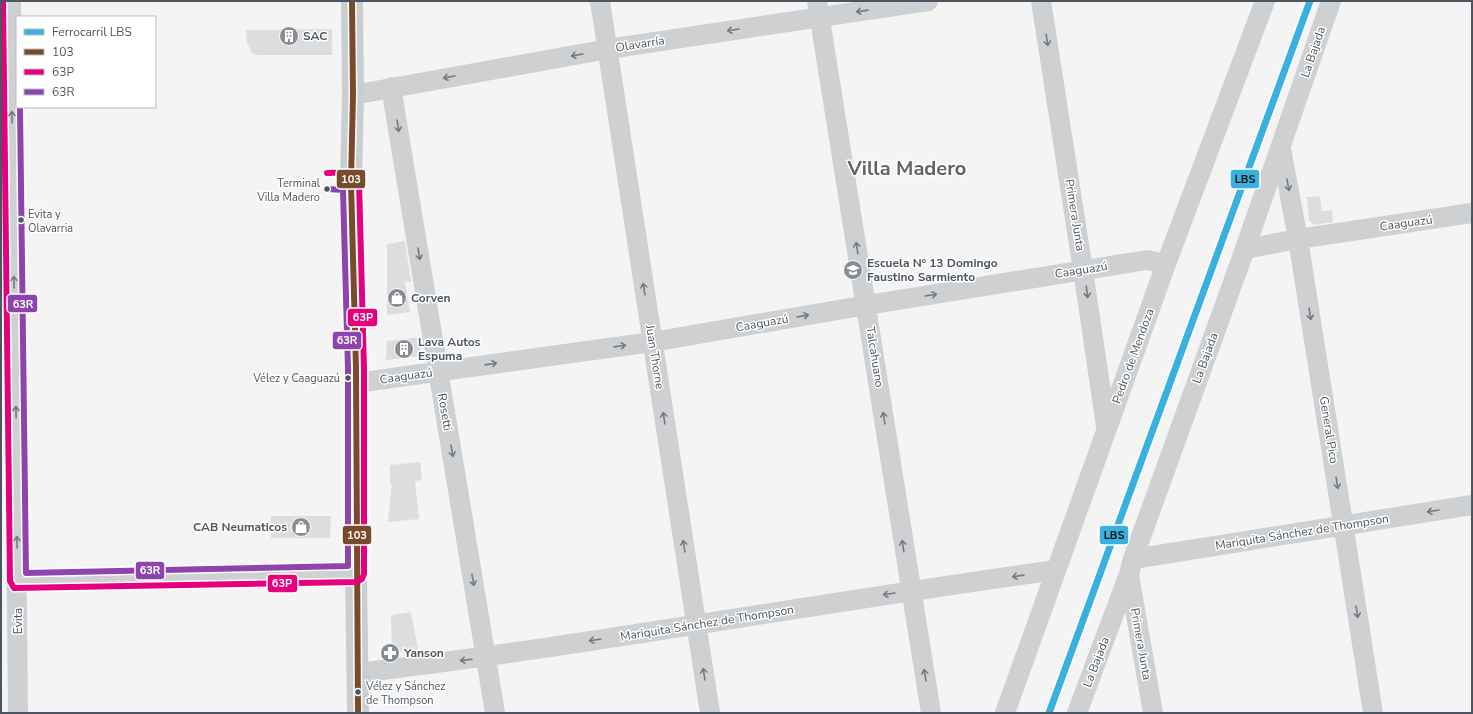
<svg xmlns="http://www.w3.org/2000/svg" width="1473" height="714" font-family="'Nunito Sans',sans-serif">
  <rect width="100%" height="100%" fill="#f4f4f4"/>
  <!-- building -->
  <path fill="#ddddde" d="M332,29V55H257L252,53L247,43L246,30Z
    M1320,196L1322,211L1332,210L1333,222L1314,225L1309,220L1307,197Z
    M405,241L411,282L405,281L410,312L387,315V244Z
    M420,337L421,356L386,360L387,341Z
    M420,462L422,480L415,481L419,519L388,522L392,484H390V465Z
    M271,516H331L330,538H271Z
    M411,612L418,649L392,653L391,615Z"/>
  <g fill="none" stroke-linecap="round" stroke-linejoin="round">
    <!-- minor -->
    <path stroke="#ced0d2" stroke-width="20" d="M11,1L18,713
      M600,1L710,713
      M817,1L931,713
      M1041,1L1083,270L1106,426
      M391,87L495,713
      M353,95L608,49L928,1
      M1281,149L1298,239L1373,713
      M1245,249L1298,239L1472,213
      M356,383L652,342L867,305L1147,260L1166,264
      M1133,559L1472,505
      M1129,575L1153,713
      M18,581L356,574
      M358,673C592,645 823,602 1056,570
      M1005,713L1166,264L1265,1
      M1077,713L1129,574L1133,559L1245,249L1331,1"/>
    <!-- major -->
    <path stroke="#caced1" stroke-width="22" d="M352,1L353,95L351,182L356,369V574L358,713"/>
    <defs>
      <path id="bus-1" d="M352,1L353,95L351,182L356,369L358,713"/>
      <path id="bus-2" d="M3,1L10,581L14,588L356,582L362,579L364,574V369L359,181C355,170 337,173 327,173"/>
      <path id="bus-3" d="M20,107L26,573L348,566V369L343,190L327,189"/>
    </defs>
    <!-- bus-1 casing -->
    <use href="#bus-1" stroke="#fff" stroke-width="9"/>
    <!-- bus-2 casing -->
    <use href="#bus-2" stroke="#fff" stroke-width="9"/>
    <!-- bus-3 casing -->
    <use href="#bus-3" stroke="#fff" stroke-width="9"/>
    <!-- bus-1 -->
    <use href="#bus-1" stroke="#7a4b2a" stroke-width="6"/>
    <!-- bus-2 -->
    <use href="#bus-2" stroke="#e5007d" stroke-width="6"/>
    <!-- bus-3 -->
    <use href="#bus-3" stroke="#8e44ad" stroke-width="6"/>
    <defs>
      <path id="rail-1" d="M1049,713L1310,1"/>
    </defs>
    <!-- rail-1 casing -->
    <use href="#rail-1" stroke="#fff" stroke-width="10"/>
    <!-- rail-1 -->
    <use href="#rail-1" stroke="#39b1df" stroke-width="7"/>
  </g>
  <!-- one-way arrows -->
  <defs><path id="oneway-shaft" d="M-6 0H5M1.5-3L5.5 0L1.5 3" fill="none" stroke-width="1.6" stroke-linecap="round" stroke-linejoin="round"/></defs>
  <g stroke="#727b83">
    <use href="#oneway-shaft" transform="translate(862 11) rotate(172)"/>
    <use href="#oneway-shaft" transform="translate(733 30) rotate(171)"/>
    <use href="#oneway-shaft" transform="translate(1047 40) rotate(81)"/>
    <use href="#oneway-shaft" transform="translate(577 55) rotate(170)"/>
    <use href="#oneway-shaft" transform="translate(449 77) rotate(170)"/>
    <use href="#oneway-shaft" transform="translate(12 117) rotate(-91)"/>
    <use href="#oneway-shaft" transform="translate(398 126) rotate(81)"/>
    <use href="#oneway-shaft" transform="translate(1288 185) rotate(80)"/>
    <use href="#oneway-shaft" transform="translate(857 248) rotate(-99)"/>
    <use href="#oneway-shaft" transform="translate(419 254) rotate(81)"/>
    <use href="#oneway-shaft" transform="translate(14 282) rotate(-91)"/>
    <use href="#oneway-shaft" transform="translate(644 289) rotate(-99)"/>
    <use href="#oneway-shaft" transform="translate(1087 292) rotate(82)"/>
    <use href="#oneway-shaft" transform="translate(931 295) rotate(-9)"/>
    <use href="#oneway-shaft" transform="translate(1310 314) rotate(81)"/>
    <use href="#oneway-shaft" transform="translate(803 316) rotate(-10)"/>
    <use href="#oneway-shaft" transform="translate(620 346) rotate(-8)"/>
    <use href="#oneway-shaft" transform="translate(491 364) rotate(-8)"/>
    <use href="#oneway-shaft" transform="translate(16 412) rotate(-91)"/>
    <use href="#oneway-shaft" transform="translate(664 418) rotate(-99)"/>
    <use href="#oneway-shaft" transform="translate(884 418) rotate(-99)"/>
    <use href="#oneway-shaft" transform="translate(452 451) rotate(80)"/>
    <use href="#oneway-shaft" transform="translate(1337 483) rotate(81)"/>
    <use href="#oneway-shaft" transform="translate(1433 511) rotate(171)"/>
    <use href="#oneway-shaft" transform="translate(17 542) rotate(-91)"/>
    <use href="#oneway-shaft" transform="translate(684 546) rotate(-99)"/>
    <use href="#oneway-shaft" transform="translate(903 546) rotate(-99)"/>
    <use href="#oneway-shaft" transform="translate(1018 576) rotate(172)"/>
    <use href="#oneway-shaft" transform="translate(473 580) rotate(80)"/>
    <use href="#oneway-shaft" transform="translate(889 594) rotate(171)"/>
    <use href="#oneway-shaft" transform="translate(1357 612) rotate(81)"/>
    <use href="#oneway-shaft" transform="translate(595 640) rotate(171)"/>
    <use href="#oneway-shaft" transform="translate(466 660) rotate(173)"/>
    <use href="#oneway-shaft" transform="translate(704 674) rotate(-99)"/>
    <use href="#oneway-shaft" transform="translate(925 675) rotate(-100)"/>
  </g>
  <!-- icons -->
  <defs>
    <symbol id="building-disc" viewBox="-11 -11 22 22"><circle r="9.5" fill="#868d94" stroke="#fff"/><path d="M-4-6H4V6H1V3H-1V6H-4ZM-2.5-4.3h1.7v1.8h-1.7ZM.8-4.3h1.7v1.8H.8ZM-2.5-1h1.7V.8h-1.7ZM.8-1h1.7V.8H.8Z" fill="#fff"/></symbol>
    <symbol id="school-disc" viewBox="-11 -11 22 22"><circle r="9.5" fill="#868d94" stroke="#fff"/><path d="M0-5L7-2L0 1L-7-2ZM-4 1L0 2.5L4 1V4Q0 6-4 4Z" fill="#fff"/></symbol>
    <symbol id="shop-disc" viewBox="-11 -11 22 22"><circle r="9.5" fill="#868d94" stroke="#fff"/><path d="M-5-2.5h2.3a2.7 3.5 0 0 1 5.4 0H5L5.5 6h-11ZM-1.5-2.5h3a1.5 2.3 0 0 0-3 0Z" fill="#fff"/></symbol>
    <symbol id="pharmacy-disc" viewBox="-11 -11 22 22"><circle r="9.5" fill="#868d94" stroke="#fff"/><path d="M-2-6h4v4h4v4h-4v4h-4v-4h-4v-4h4Z" fill="#fff"/></symbol>
  </defs>
  <g fill-rule="evenodd">
    <use href="#building-disc" x="278" y="25" width="22" height="22"/>
    <use href="#school-disc" x="842" y="259" width="22" height="22"/>
    <use href="#shop-disc" x="386" y="287" width="22" height="22"/>
    <use href="#building-disc" x="393" y="338" width="22" height="22"/>
    <use href="#shop-disc" x="290" y="516" width="22" height="22"/>
    <use href="#pharmacy-disc" x="379" y="642" width="22" height="22"/>
  </g>
  <!-- markers -->
  <g fill="#4a5661" stroke="#fff" stroke-width="1.5">
    <circle cx="327" cy="189" r="3.5"/>
    <circle cx="21" cy="220" r="3.5"/>
    <circle cx="348" cy="378" r="3.5"/>
    <circle cx="358" cy="692" r="3.5"/>
  </g>
  <g text-anchor="middle" stroke-width="3" stroke-linejoin="round" paint-order="stroke">
    <!-- bus labels -->
    <g font-size="11" fill="#4a5661" stroke="#fff" text-anchor="end">
      <text x="320" y="187">Terminal<tspan x="320" dy="14">Villa Madero</tspan></text>
      <text x="28" y="218" text-anchor="start">Evita y<tspan x="28" dy="14">Olavarria</tspan></text>
      <text x="340" y="382">Vélez y Caaguazú</text>
      <text x="366" y="690" text-anchor="start">Vélez y Sánchez<tspan x="366" dy="14">de Thompson</tspan></text>
    </g>
    <!-- poi labels -->
    <g font-size="12" font-weight="bold" fill="#4a5661" stroke="#fff" text-anchor="start">
      <text x="303" y="40">SAC</text>
      <text x="867" y="267">Escuela Nº 13 Domingo<tspan x="867" dy="14">Faustino Sarmiento</tspan></text>
      <text x="411" y="302">Corven</text>
      <text x="418" y="346">Lava Autos<tspan x="418" dy="14">Espuma</tspan></text>
      <text x="287" y="531" text-anchor="end">CAB Neumaticos</text>
      <text x="404" y="657">Yanson</text>
    </g>
    <!-- street labels -->
    <g font-size="12" fill="#4a5661" stroke="#fff">
      <text transform="translate(640 44) rotate(-9)" y="4">Olavarría</text>
      <text transform="translate(1313 52) rotate(-71)" y="4">La Bajada</text>
      <text transform="translate(1075 215) rotate(81)" y="4">Primera Junta</text>
      <text transform="translate(1406 223) rotate(-8)" y="4">Caaguazú</text>
      <text transform="translate(1081 270) rotate(-9)" y="4">Caaguazú</text>
      <text transform="translate(762 323) rotate(-10)" y="4">Caaguazú</text>
      <text transform="translate(1133 356) rotate(-70)" y="4">Pedro de Mendoza</text>
      <text transform="translate(655 357) rotate(81)" y="4">Juan Thorne</text>
      <text transform="translate(875 357) rotate(81)" y="4">Talcahuano</text>
      <text transform="translate(1205 358) rotate(-70)" y="4">La Bajada</text>
      <text transform="translate(406 376) rotate(-8)" y="4">Caaguazú</text>
      <text transform="translate(445 412) rotate(80)" y="4">Rosetti</text>
      <text transform="translate(1329 430) rotate(81)" y="4">General Pico</text>
      <text transform="translate(1302 532) rotate(-9)" y="4">Mariquita Sánchez de Thompson</text>
      <text transform="translate(18 621) rotate(-90)" y="4">Evita</text>
      <text transform="translate(707 623) rotate(-9)" y="4">Mariquita Sánchez de Thompson</text>
      <text transform="translate(1141 644) rotate(80)" y="4">Primera Junta</text>
      <text transform="translate(1096 662) rotate(-69)" y="4">La Bajada</text>
    </g>
    <!-- town labels -->
    <g font-size="20" font-weight="bold" fill="#5f6368" stroke="#fff">
      <text x="907" y="175">Villa Madero</text>
    </g>
  </g>
  <g stroke="#fff" stroke-width="1.5">
    <rect x="336" y="169" width="30" height="20" rx="4" fill="#7a4b2a"/>
    <rect x="1230" y="169" width="30" height="20" rx="4" fill="#39b1df"/>
    <rect x="7" y="294" width="31" height="19" rx="4" fill="#8e44ad"/>
    <rect x="347" y="308" width="31" height="19" rx="4" fill="#e5007d"/>
    <rect x="332" y="331" width="30" height="19" rx="4" fill="#8e44ad"/>
    <rect x="342" y="525" width="30" height="20" rx="4" fill="#7a4b2a"/>
    <rect x="1099" y="525" width="30" height="20" rx="4" fill="#39b1df"/>
    <rect x="135" y="561" width="30" height="19" rx="4" fill="#8e44ad"/>
    <rect x="267" y="574" width="31" height="19" rx="4" fill="#e5007d"/>
  </g>
  <g font-size="11" text-anchor="middle" font-weight="bold" fill="#fff">
    <text x="351" y="183">103</text>
    <text x="23" y="308">63R</text>
    <text x="363" y="321">63P</text>
    <text x="347" y="344">63R</text>
    <text x="357" y="539">103</text>
    <text x="150" y="574">63R</text>
    <text x="282" y="587">63P</text>
  </g>
  <g font-size="11" text-anchor="middle" font-weight="bold" fill="#111">
    <text x="1245" y="183">LBS</text>
    <text x="1114" y="539">LBS</text>
  </g>
  <!-- border -->
  <rect width="1473" height="714" fill="none" stroke="#4a5661" stroke-width="4"/>
  <!-- legend -->
  <rect x="16" y="16" width="140" height="92" fill="#ffffff" stroke="#b7bbc0"/>
  <rect x="24" y="29" width="20" height="6" fill="#39b1df" stroke="#b7bbc0"/>
  <text x="52" y="36" font-size="12" fill="#4a5661">Ferrocarril LBS</text>
  <rect x="24" y="49" width="20" height="6" fill="#7a4b2a" stroke="#b7bbc0"/>
  <text x="52" y="56" font-size="12" fill="#4a5661">103</text>
  <rect x="24" y="69" width="20" height="6" fill="#e5007d" stroke="#b7bbc0"/>
  <text x="52" y="76" font-size="12" fill="#4a5661">63P</text>
  <rect x="24" y="89" width="20" height="6" fill="#8e44ad" stroke="#b7bbc0"/>
  <text x="52" y="96" font-size="12" fill="#4a5661">63R</text>
</svg>
